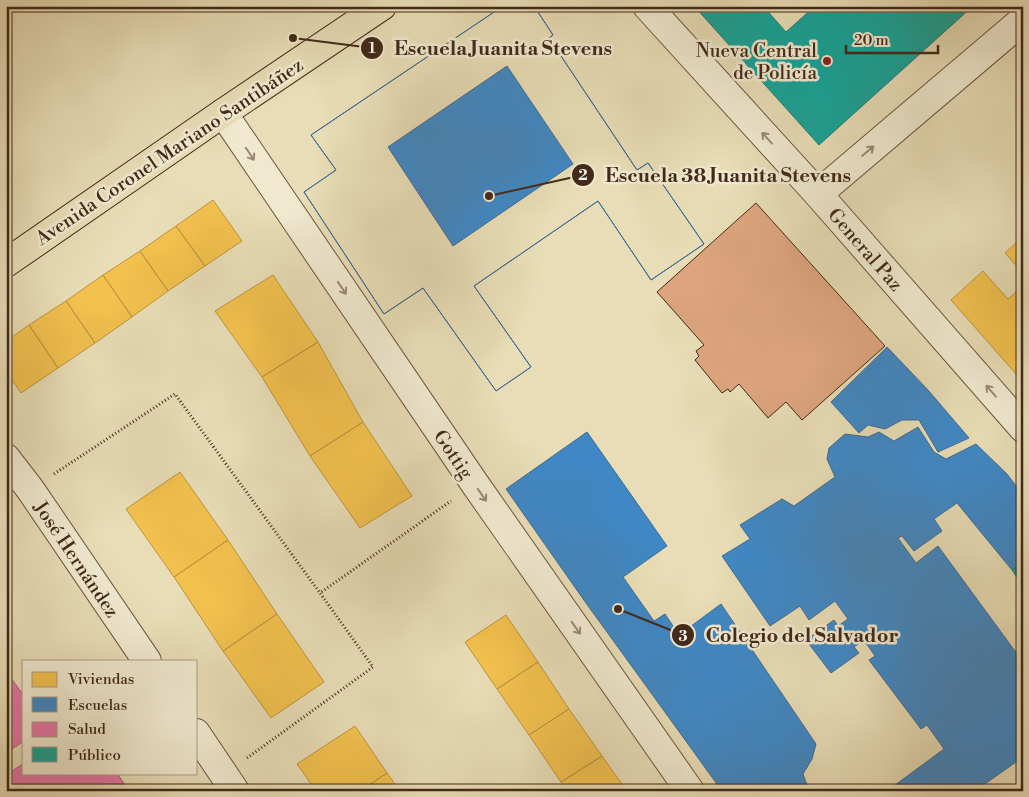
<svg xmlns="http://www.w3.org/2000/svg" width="1029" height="797" font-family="'Libre Bodoni',serif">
  <rect width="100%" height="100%" fill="#e8ddb6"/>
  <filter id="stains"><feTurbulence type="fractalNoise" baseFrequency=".004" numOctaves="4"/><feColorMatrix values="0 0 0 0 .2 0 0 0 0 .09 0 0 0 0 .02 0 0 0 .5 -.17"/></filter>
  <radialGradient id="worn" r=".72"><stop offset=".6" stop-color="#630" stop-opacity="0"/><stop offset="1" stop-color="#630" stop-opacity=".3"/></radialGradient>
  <!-- homes -->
  <path fill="#f2c14e" stroke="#bd933e" d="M213,200L242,241L205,266L176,226Z
    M176,226L205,266L168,291L140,251Z
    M1023,237V273L1005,253Z
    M140,251L168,291L132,317L103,275Z
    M983,271L1008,299L1023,286V382L951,300Z
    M103,275L132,317L95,343L66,301Z
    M273,275L318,342L262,377L215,311Z
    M66,301L95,343L58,368L29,325Z
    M29,325L58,368L21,393L6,371V341Z
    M318,342L363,422L310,456L262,377Z
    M363,422L412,496L360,528L310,456Z
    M180,472L228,540L174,577L126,509Z
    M228,540L277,614L223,651L174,577Z
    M277,614L324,682L271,718L223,651Z
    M506,615L538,662L497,689L465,642Z
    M538,662L569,709L529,735L497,689Z
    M569,709L602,756L561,782L529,735Z
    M355,726L387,773L360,791H316L297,764Z
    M602,756L627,791H567L561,782Z
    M387,773L400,791H360Z"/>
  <!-- schools -->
  <path fill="#3f88c5" stroke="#406c91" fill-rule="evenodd" d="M503,6H534L553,35L549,38L637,170L648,163L704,244L651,280L598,201L474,286L531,367L496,391L423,288L384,314L304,192L336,170L311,135ZM507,66L573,164L453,246L388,147Z
    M503,6H534L553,35L549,38L637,170L648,163L704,244L651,280L598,201L474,286L531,367L496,391L423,288L384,314L304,192L336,170L311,135Z
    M887,347L928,390L969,438L938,452L919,420H902L885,429L868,425L859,433L831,402Z
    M918,427L934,452L946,459L976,444L1007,474L1023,495V563L1012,570L957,503L934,519L942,531L914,551L902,536L898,538L916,563L938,546L1023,662V757L975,791H887L944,749L937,739L927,725L921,729L869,660L875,656L864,640L854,647L859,653L831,673L806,640L834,620L838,626L848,619L835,601L809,620L800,606L770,626L722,556L750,539L740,525L782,499L794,506L835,477L827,459L829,448L845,434L868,437L879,432L894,441Z
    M587,432L667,546L623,577L654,621L665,614L679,635L721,604L816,744L812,759L803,774L807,785L798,791H722L586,603L506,489Z"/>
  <!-- health -->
  <path fill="#e377a8" stroke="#b3607d" d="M6,671L24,696V741L6,753Z
    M24,763V773H117L129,791H6V775Z"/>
  <!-- public -->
  <path fill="#17a398" stroke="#247e72" d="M694,6H763L786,32L815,6H973L819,145Z
    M1023,563V586L1012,570Z"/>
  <!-- building -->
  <path fill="#dda57e" stroke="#422919" d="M756,203L885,346L802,420L786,402L768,418L739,384L730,392L728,389L722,393L695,360L699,356L696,351L704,345L657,292Z"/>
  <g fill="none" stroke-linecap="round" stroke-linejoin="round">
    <defs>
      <path id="minor" d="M647,6L818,194L1023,428
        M223,113L475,484L690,791
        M818,194L1023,20
        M6,458L30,489L147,661
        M196,733L235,791"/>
      <path id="primary" d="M6,263L223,113L382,6"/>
    </defs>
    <!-- minor casing -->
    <use href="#minor" stroke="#6c5640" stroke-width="30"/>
    <!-- primary casing -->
    <use href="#primary" stroke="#422919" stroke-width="30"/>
    <!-- path -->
    <path stroke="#422919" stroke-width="3" stroke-dasharray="1 2.5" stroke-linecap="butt" d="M54,474L175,394L320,593
      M247,758L373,667L320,593L451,501"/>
    <!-- minor -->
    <use href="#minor" stroke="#f0e9d0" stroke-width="28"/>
    <!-- primary -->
    <use href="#primary" stroke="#e8ddb6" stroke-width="28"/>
  </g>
  <!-- one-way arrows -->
  <defs><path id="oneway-shaft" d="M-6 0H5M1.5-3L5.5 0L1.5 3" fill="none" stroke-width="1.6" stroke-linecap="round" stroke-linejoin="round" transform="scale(1.25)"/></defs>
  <g stroke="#998974">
    <use href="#oneway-shaft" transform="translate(767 138) rotate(-132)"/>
    <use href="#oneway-shaft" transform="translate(868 151) rotate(-40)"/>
    <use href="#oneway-shaft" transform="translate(250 154) rotate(56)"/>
    <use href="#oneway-shaft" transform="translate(342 288) rotate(56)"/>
    <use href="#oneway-shaft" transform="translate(991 391) rotate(-131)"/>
    <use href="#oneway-shaft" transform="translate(482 495) rotate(55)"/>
    <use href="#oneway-shaft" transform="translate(576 628) rotate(55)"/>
  </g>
  <!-- markers -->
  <circle fill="#8f2418" stroke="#f0e9d0" stroke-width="2" cx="827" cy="61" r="5"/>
  <g text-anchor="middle" stroke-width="5" stroke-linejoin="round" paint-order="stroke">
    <!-- poi labels -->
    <g font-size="19" fill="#422919" stroke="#f0e9d0" text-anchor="end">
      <text x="817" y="57">Nueva Central<tspan x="817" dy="22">de Policía</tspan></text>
    </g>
    <!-- street labels -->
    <g font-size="19" fill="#422919" stroke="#f0e9d0">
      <text transform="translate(169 151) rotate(-34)" y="7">Avenida Coronel Mariano Santibáñez</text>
      <text transform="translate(866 249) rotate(49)" y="7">General Paz</text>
      <text transform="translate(454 454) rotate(56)" y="7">Gottig</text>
      <text transform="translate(77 559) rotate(56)" y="7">José Hernández</text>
    </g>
  </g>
  <!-- callouts -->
  <path fill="none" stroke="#422919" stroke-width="2" d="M293 38L372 48M489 196L583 175M618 609L683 635"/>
  <g fill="#422919" stroke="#f0e9d0" stroke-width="2">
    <circle cx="293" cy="38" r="5"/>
    <circle cx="489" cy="196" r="5"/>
    <circle cx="618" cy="609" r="5"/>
    <circle cx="372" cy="48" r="12"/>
    <circle cx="583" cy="175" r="12"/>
    <circle cx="683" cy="635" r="12"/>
  </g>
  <g font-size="15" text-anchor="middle" font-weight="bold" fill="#fff">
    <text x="372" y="53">1</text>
    <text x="583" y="180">2</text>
    <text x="683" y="641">3</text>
  </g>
  <g font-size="20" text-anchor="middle" font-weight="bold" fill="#422919" stroke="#f0e9d0" stroke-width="5" stroke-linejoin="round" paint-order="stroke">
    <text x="503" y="55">Escuela Juanita Stevens</text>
    <text x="728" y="182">Escuela 38 Juanita Stevens</text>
    <text x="802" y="642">Colegio del Salvador</text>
  </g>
  <!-- margin -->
  <rect width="1029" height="797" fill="none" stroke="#e8ddb6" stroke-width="25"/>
  <rect x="8" y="8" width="1014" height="782" fill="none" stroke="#422919" stroke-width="2.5"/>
  <rect x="12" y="12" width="1004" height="772" fill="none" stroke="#422919"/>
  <!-- legend -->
  <rect x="22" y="660" width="175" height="115" fill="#f0e9d0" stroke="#aa9c87"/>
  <rect x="32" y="672" width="25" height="15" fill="#f2c14e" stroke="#aa9c87"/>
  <text x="68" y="684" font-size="15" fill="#422919">Viviendas</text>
  <rect x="32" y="697" width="25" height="15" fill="#3f88c5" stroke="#aa9c87"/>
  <text x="68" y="710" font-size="15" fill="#422919">Escuelas</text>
  <rect x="32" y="722" width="25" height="15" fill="#e377a8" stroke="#aa9c87"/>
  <text x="68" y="734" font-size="15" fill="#422919">Salud</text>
  <rect x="32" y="747" width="25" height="15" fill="#17a398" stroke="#aa9c87"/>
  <text x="68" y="760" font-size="15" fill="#422919">Público</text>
  <!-- scale -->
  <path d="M846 45v8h92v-8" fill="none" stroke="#422919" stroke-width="2.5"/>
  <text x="854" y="45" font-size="15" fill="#422919" stroke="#f0e9d0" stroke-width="4" paint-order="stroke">20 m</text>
  <rect width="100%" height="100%" filter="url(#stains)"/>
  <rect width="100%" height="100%" fill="url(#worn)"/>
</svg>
